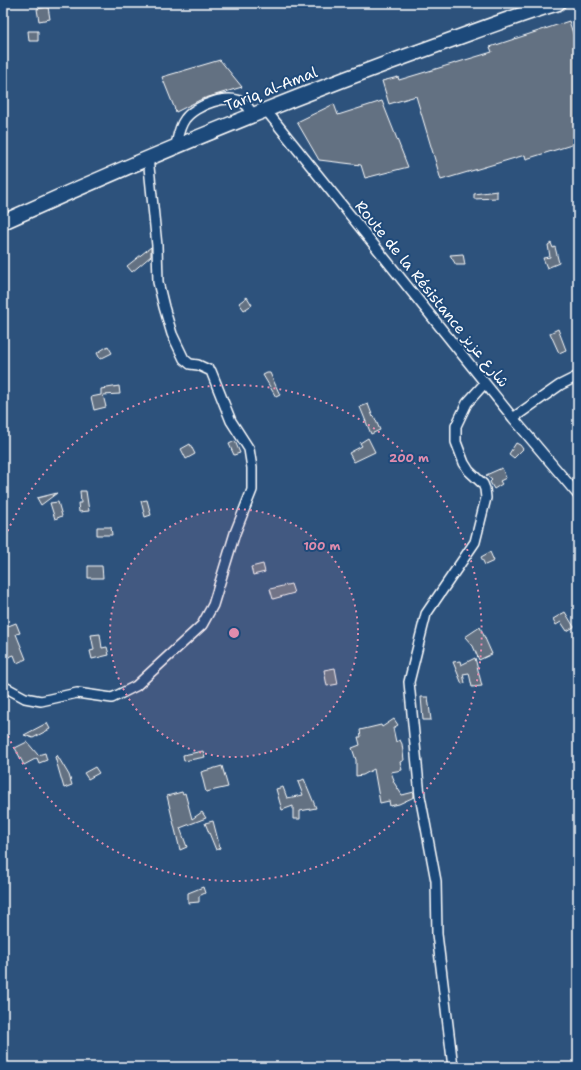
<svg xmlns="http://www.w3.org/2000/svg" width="581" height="1070" font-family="'Shantell Sans','Playpen Sans Arabic',sans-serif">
  <rect width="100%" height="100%" fill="#2d527c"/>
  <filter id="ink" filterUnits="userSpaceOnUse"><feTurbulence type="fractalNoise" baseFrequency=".025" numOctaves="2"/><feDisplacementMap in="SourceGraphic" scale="8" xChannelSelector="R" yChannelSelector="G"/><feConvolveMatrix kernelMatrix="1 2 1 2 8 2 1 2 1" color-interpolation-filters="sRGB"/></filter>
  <g filter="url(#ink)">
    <!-- building -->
    <path fill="#637182" stroke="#fff" d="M48,7L50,19L39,21L37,9Z
      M569,21L578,49V143L526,159L525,155L441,180L416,96L389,104L382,81L398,77L399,80L492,52L490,47Z
      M28,31H38V41H29Z
      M220,60L242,87L202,99L176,112L162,77Z
      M382,101L408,167L365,178L361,165L319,160L297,122L334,104L338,115Z
      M497,191V198L474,199V194Z
      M551,243L553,248L555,247L559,263L547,268L543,258L550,257L548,245Z
      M151,247V256L132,272L127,266Z
      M463,254L465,265H456L450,255Z
      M247,297L252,305L244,310L239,303Z
      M558,329L566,350L559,353L550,333Z
      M108,346L112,353L100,359L97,353Z
      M267,373H270L280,395L276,397L263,375Z
      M119,386L120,394L103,395L106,407L94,410L91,397L101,395V389Z
      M368,404L373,417L374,416L380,430L371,434L360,407Z
      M368,438L375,452L354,462L349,453L362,446L360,443Z
      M235,441L240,453L234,455L229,444Z
      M516,443L520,445L523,449L514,458L509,454Z
      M190,444L195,454L186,459L181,449Z
      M502,468L506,478L500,481L502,484L494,489L490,482L492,480L486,475Z
      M80,491H86L89,511L79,512L78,503H81Z
      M57,493L41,505L37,498Z
      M147,500L151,515L145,517L141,501Z
      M58,502L62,516L55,519L50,503Z
      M97,527H111L112,535H97Z
      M490,552L494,561L485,565L481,557Z
      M263,564L265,572L253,575L251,567Z
      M88,566H102L103,578H88Z
      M291,584L294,593L273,599L270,589Z
      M565,612L574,627L567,631L561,622L556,625L553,619Z
      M16,623L20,633L16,634L26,659L17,663L14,655L3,659V628Z
      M480,627L492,654L479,660L473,646L465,637Z
      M100,634L102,648L107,647L109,655L92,659L90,651L94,650L91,635Z
      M475,658L482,686L472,687L469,673L463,674L465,683L462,684L453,662L460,661L461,665Z
      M335,668L338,684L327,686L324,670Z
      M421,697H428L431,720H423Z
      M394,719L398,725L393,728L396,742L400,740L402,744L404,760L400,762L402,770L391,772L394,780L393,781L402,795L414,792V797L399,804L390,806L389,801L380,803L374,769L363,775L356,776V760L352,748L360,745L358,737H361L360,730L381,725L382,727Z
      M47,723L50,729L33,738L24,735Z
      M27,742L38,755L45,753L47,760L39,763L37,758L24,765L15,748Z
      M203,751L205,757L184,761L183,755Z
      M57,755L69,775L72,785L64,788L55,757Z
      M222,766L228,787L206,792L201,772Z
      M95,767L99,773L88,779L84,773Z
      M304,779L316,808L300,811V819H293V806L282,810L276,789L283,787L287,798L303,795L298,782Z
      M182,792L183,794L185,793L192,819L202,812L206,818L180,828L187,847L180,850L167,796Z
      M213,821L220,848L216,850L205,823Z
      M203,887L205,893L199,896V902L188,903V893Z"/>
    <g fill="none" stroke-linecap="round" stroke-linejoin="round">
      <defs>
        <path id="minor" d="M265,109L513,418L578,495
          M176,145C178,136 179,127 185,119C195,105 230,92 245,104C248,106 250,111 253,114
          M513,418L560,385L578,376
          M3,686L25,698L41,701L77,693L112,698L136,686L202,625L213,605L235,533L252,490V468L249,449L231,421L211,371L198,365L190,364L184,359L172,334L164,307L158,282L157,246L148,157
          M453,1067L437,934L436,881L420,796L409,682L426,614L475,542L486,498L485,489L483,484L469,471L464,463L456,442V426L467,403L485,383"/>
        <path id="highway" d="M3,222C146,157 292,97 440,44C479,30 518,15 558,3"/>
      </defs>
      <!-- minor casing -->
      <use href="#minor" stroke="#fff" stroke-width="12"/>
      <!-- highway casing -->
      <use href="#highway" stroke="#fff" stroke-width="17"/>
      <!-- minor -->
      <use href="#minor" stroke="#1f4a7a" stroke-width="9"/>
      <!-- highway -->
      <use href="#highway" stroke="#1f4a7a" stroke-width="14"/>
    </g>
  </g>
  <!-- distance rings -->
  <circle cx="234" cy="633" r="124" fill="#e08cad" fill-opacity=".12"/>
  <g fill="none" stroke="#e08cad" stroke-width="2" stroke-dasharray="2 4">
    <circle cx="234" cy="633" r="124"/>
    <path d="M3 542A248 248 0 1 1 3 724"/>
  </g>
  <g text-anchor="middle" stroke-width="4" stroke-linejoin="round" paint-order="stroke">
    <!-- street labels -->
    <g font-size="15" fill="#fff" stroke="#1f4a7a">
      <text transform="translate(271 89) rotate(-21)" y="5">Tariq al-Amal</text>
      <text transform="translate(432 294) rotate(51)" y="5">Route de la Résistance شارع عزيز</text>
    </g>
  </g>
  <circle cx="234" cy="633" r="6" fill="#e08cad" stroke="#1f4a7a" stroke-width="2"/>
  <g font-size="12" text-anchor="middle" font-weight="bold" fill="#e08cad" stroke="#1f4a7a" stroke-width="4" stroke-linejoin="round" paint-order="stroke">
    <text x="409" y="462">200 m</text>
    <text x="322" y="550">100 m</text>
  </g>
  <!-- margin -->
  <rect width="581" height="1070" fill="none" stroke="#1f4a7a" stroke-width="16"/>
  <rect x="8" y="8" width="565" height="1054" fill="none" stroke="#fff" stroke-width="1.5" filter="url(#ink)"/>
</svg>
